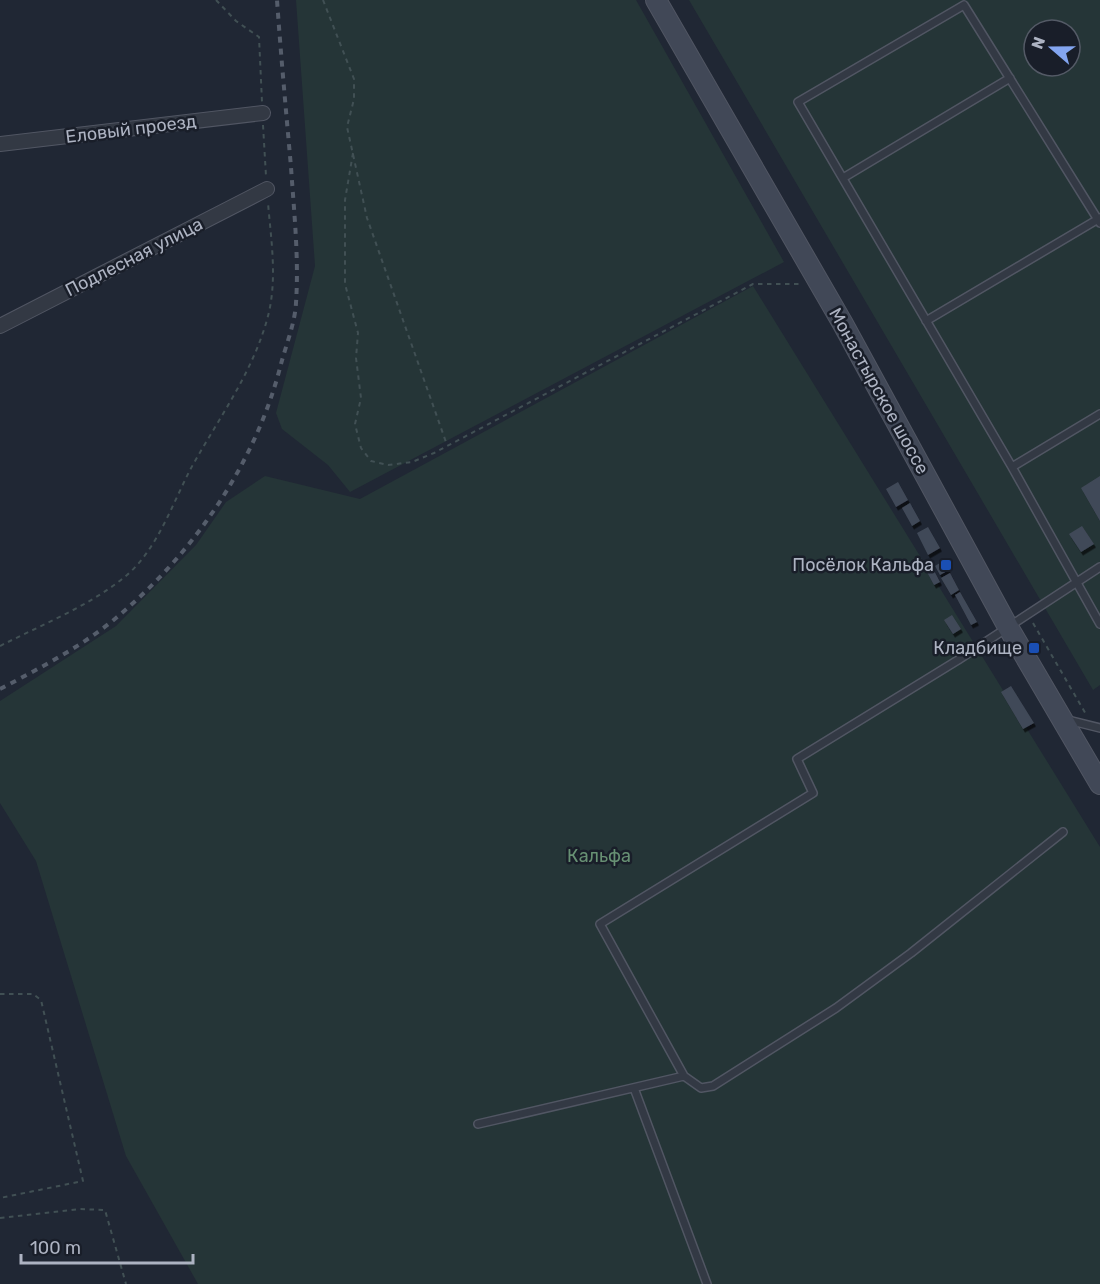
<svg xmlns="http://www.w3.org/2000/svg" width="1100" height="1284" font-family="Rubik,sans-serif">
  <defs>
    <filter id="shadow"><feDropShadow dx="2" dy="3.5" stdDeviation="0" flood-color="#0009"/></filter>
  </defs>
  <rect width="100%" height="100%" fill="#202734"/>
  <!-- green -->
  <path fill="#253537" fill-rule="evenodd" d="M296,0H636L784,262L350,492L328,465L282,429L276,413L315,266Z
    M689,0H1100V685L1093,690ZM1034,30H1070V66H1034Z
    M753,286L1100,847V1284H198L126,1156L36,861L0,803V701L116,626L196,545L226,502L265,476L360,499Z"/>
  <!-- building -->
  <path fill="#414958" filter="url(#shadow)" d="M1100,476V521L1081,488Z
    M898,482L908,500L896,507L886,489Z
    M910,503L920,521L912,526L902,508Z
    M1082,526L1094,544L1081,552L1069,534Z
    M928,527L940,548L928,555L917,533Z
    M928,559L940,582L934,585L922,563Z
    M943,561L949,570L940,575L935,566Z
    M950,573L959,590L951,595L941,578Z
    M960,592L977,622L971,625L955,595Z
    M952,615L961,629L953,634L944,620Z
    M1011,686L1034,723L1023,729L1001,692Z"/>
  <g fill="none" stroke-linecap="round" stroke-linejoin="round">
    <defs>
      <path id="lane" d="M843,178L1010,78
        M926,321L1100,218
        M1100,414L1012,467L1100,624
        M1012,467L798,102L964,5L1100,223
        M1068,720L1100,728
        M684,1076L701,1088L713,1086L836,1008L911,953L1063,832
        M634,1088L707,1284
        M478,1124L684,1076L600,924L813,793L797,759L958,660L1100,567"/>
      <path id="street" d="M0,144L263,113
        M0,326L267,189"/>
      <path id="secondary" d="M656,0L843,324L1008,627L1100,784"/>
    </defs>
    <!-- lane casing -->
    <use href="#lane" stroke="#515663" stroke-width="10"/>
    <!-- street casing -->
    <use href="#street" stroke="#515663" stroke-width="16"/>
    <!-- secondary casing -->
    <use href="#secondary" stroke="#515663" stroke-width="22"/>
    <!-- path -->
    <path stroke="#415054" stroke-width="2" stroke-dasharray="4.5 4.5" stroke-linecap="butt" d="M216,0L236,21L259,37L262,102
      M323,0L354,79V99L347,127L367,218L447,445
      M263,125L266,176
      M353,153L345,200V284L358,333L356,358L361,398L355,424L361,448L371,461L388,465L412,462L434,453L753,284H802
      M1033,623L1087,716
      M0,646C43,624 90,606 127,575C157,549 172,505 190,470C218,419 255,370 269,312C277,276 271,239 268,203
      M0,994H33L41,1000L83,1181L0,1198
      M0,1218L80,1209L105,1210L126,1284"/>
    <!-- lane -->
    <use href="#lane" stroke="#333944" stroke-width="7"/>
    <!-- street -->
    <use href="#street" stroke="#333944" stroke-width="14"/>
    <!-- secondary -->
    <use href="#secondary" stroke="#414857" stroke-width="20"/>
    <!-- rail -->
    <path stroke="#555d6b" stroke-width="4" stroke-dasharray="6 6" stroke-linecap="butt" d="M0,689C40,668 81,647 116,618C194,553 256,463 281,364C286,345 295,323 296,303C299,258 294,212 291,167C286,111 281,56 277,0"/>
  </g>
  <!-- markers -->
  <g fill="#1a4fb4" stroke="#191e29" stroke-width="2">
    <rect x="940" y="559" width="12" height="12" rx="3"/>
    <rect x="1028" y="642" width="12" height="12" rx="3"/>
  </g>
  <g text-anchor="middle" stroke-width="5" stroke-linejoin="round" paint-order="stroke">
    <!-- street labels -->
    <g font-size="18" fill="#adb3c2" stroke="#191e29">
      <text transform="translate(131 129) rotate(-7)" y="6">Еловый проезд</text>
      <text transform="translate(134 257) rotate(-27)" y="6">Подлесная улица</text>
      <text transform="translate(879 391) rotate(61)" y="6">Монастырское шоссе</text>
    </g>
    <!-- poi labels -->
    <g font-size="18" fill="#adb3c2" stroke="#191e29" text-anchor="end">
      <text x="934" y="571">Посёлок Кальфа</text>
      <text x="1022" y="654">Кладбище</text>
    </g>
    <!-- park labels -->
    <g font-size="18" fill="#679073" stroke="#191e29">
      <text x="599" y="862">Кальфа</text>
    </g>
  </g>
  <!-- north arrow -->
  <g transform="translate(1052 48) rotate(290)"><circle r="28" fill="#191e29" stroke="#545a66" stroke-width="1.5"/>
  <path d="M0-4.5L10 22L0 15L-10 22Z" fill="#83a5f0"/>
  <text y="-9" font-size="16" font-weight="bold" text-anchor="middle" fill="#adb3c2">N</text>
  </g>
  <!-- scale -->
  <path d="M21 1254v9h172v-9" fill="none" stroke="#adb3c2" stroke-width="3"/>
  <text x="30" y="1254" font-size="18" fill="#adb3c2" stroke="#191e29" stroke-width="4.5" paint-order="stroke">100 m</text>
</svg>
